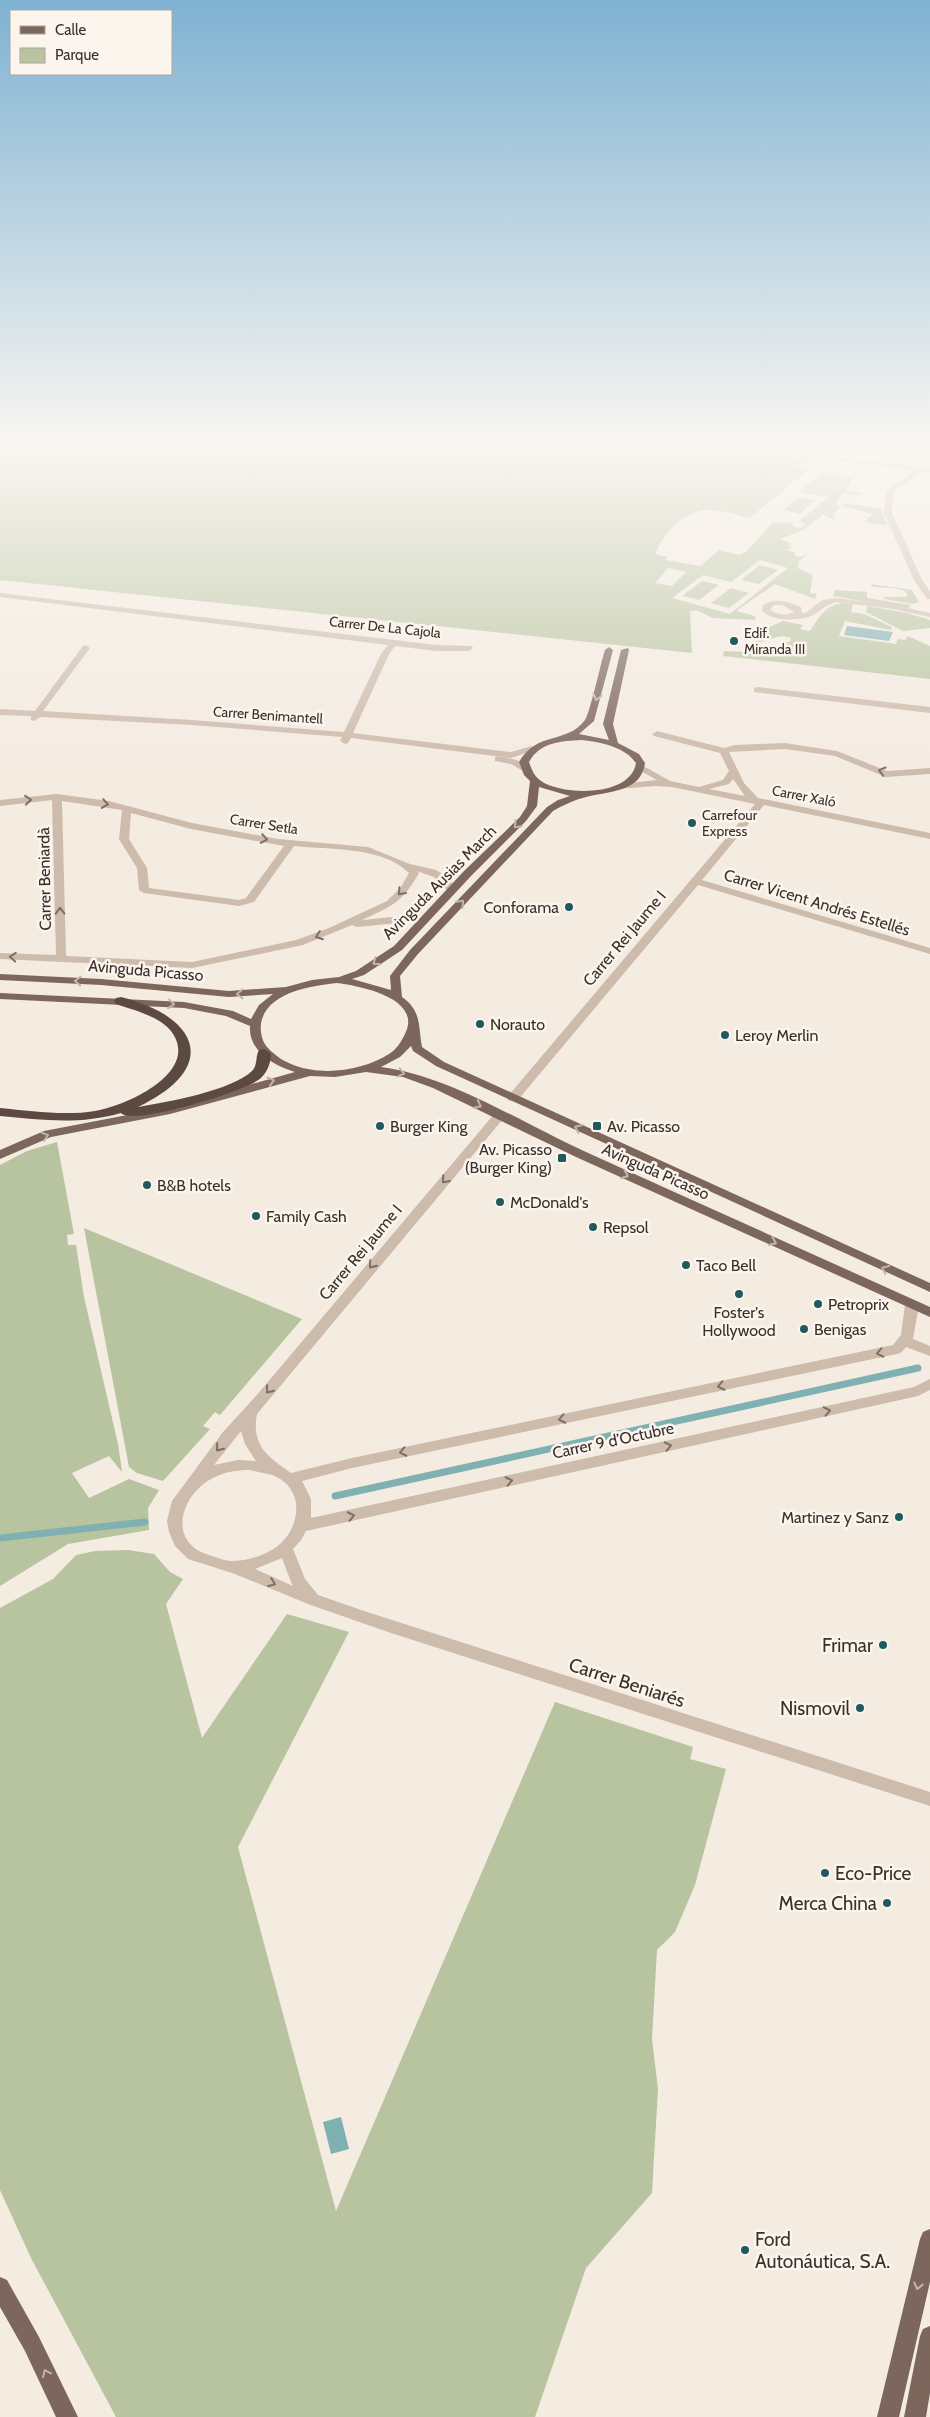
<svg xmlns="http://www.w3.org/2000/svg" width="930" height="2417" font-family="Cabin,sans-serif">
  <rect width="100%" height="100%" fill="#f4ebe1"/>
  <!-- green -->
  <path fill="#b8c4a0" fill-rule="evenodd" d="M0,442H834L830,448L833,451L864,455L870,442L890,443L887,449L870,448L867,457C851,456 788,448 778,456L781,463L809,469L750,518C737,515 720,509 707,510C682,512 664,533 655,554L668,557L665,560L701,566L719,550L739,555L746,552L773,522L794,523L792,526L801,528L806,524L799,522L855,473L846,490L862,493L861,495L843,493L835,504L841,506L845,503L881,509L887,525L864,522L873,514L841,506L833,515L837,521L823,515L803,530L780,539L792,544L789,546L792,547L787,550L796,553L794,555L799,557L808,554L799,561L798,568L813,575L810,593L817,594L815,599L775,584L736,611L755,616L756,620L713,618L696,610L690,611L692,653L0,580ZM760,560L788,568L730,614L672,598L703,575L731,582ZM668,568L686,572L672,586L655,583Z
    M822,472L849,478L826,497L799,492Z
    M798,497L815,500L800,514L783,510Z
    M760,565L778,570L759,584L741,580Z
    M702,581L719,585L699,600L682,596Z
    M870,584L912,590L919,602L913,604L884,599L883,597H906L908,594L903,590L894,588L873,587Z
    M731,588L749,593L729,608L711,603Z
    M835,590L867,592V598L911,605L908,609L833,596Z
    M845,603L853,604L851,612L864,614L892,627L891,630L845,621L839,636L896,644L898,639L905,640L908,636L930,646V679L723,656L724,651L747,652L748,644L757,645V649H762L763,645L777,650L775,652L777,655L788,654L785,650L789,647L785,643L791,641V638C777,632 769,643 756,642L757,632L783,621L803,625L800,629L810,631C819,617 826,604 845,603Z
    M867,606L907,613L930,620V628L903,631L866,612Z
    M57,1142L74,1234L67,1235L68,1245H76L84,1297L118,1444L122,1472L109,1456L72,1473L89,1498L129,1479L159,1490L148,1508L149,1530L68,1544L0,1586V1165L27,1151Z
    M84,1228L302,1319L220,1415L215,1412L203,1426L210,1429L163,1481L137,1473L129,1467Z
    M128,1550L154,1554L170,1572L183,1579L166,1604L202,1738L287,1614L349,1632L238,1847L336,2211L555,1702L693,1747L690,1759L726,1769L695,1885L675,1932L657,1950L652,2039L658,2089L652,2193L586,2268L535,2417H116L31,2258L0,2190V1608L53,1579L76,1555L95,1551Z"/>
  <!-- water -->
  <path fill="#7fb0b2" d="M847,626L893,632L889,641L844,635Z
    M341,2117L349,2149L331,2154L323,2122Z"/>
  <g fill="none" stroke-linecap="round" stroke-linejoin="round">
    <!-- stream -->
    <path stroke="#7fb0b2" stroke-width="7" d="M335,1496L918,1368
      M0,1538L145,1522"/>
    <!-- minor -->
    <path fill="#cdbbac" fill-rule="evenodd" d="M793,452L930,468V472L923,471L895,490L892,502V513L922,580L930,591V599H927L914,580L884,513L886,495L890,488L915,470L807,458V463C796,466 785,467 777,458ZM793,456L800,457V460L786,459Z
      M0,593L436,645L472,646L473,648L469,651H436L395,646L389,654L353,733L511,752L532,746L537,749L511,758L351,738L348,743L345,744L340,741L342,737L192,725L40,717L34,721L31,720V716L0,715V709L35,711L83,646L86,645L90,648L43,711L192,720L344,732L381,654L388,645L0,597Z
      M836,598L893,605L930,613V617L893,609L836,602C824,605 819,614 808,617C794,621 773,621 762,611L763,605C776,597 788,602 801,607L802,613H805L822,600ZM774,605H782L794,612C785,616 778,615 770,610Z
      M757,687L930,707V713L754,692V688Z
      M657,731L724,748L735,745L785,743L837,751L887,771L930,768V774L886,777L835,756L785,749L729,752L744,783L758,798L930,833V839L764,805L702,880L930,948V954L698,885L517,1101H509L507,1098L509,1095L755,804L672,787L655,786L617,789L615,787L620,784L657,780L637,769V765L640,764L670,781L699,787L723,780L729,771L720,753L654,736L652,734ZM733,779L745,796L709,789L729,784Z
      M498,756L517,760L530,769L525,772L511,764L495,761V757Z
      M57,794L109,801L192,823L278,839L368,847L410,864L436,870L447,877L457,889L456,891H448L434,877L417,871L419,873C402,903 392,906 362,920C377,919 417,912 427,921L426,923H397L357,927L352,925L303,945L192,968L0,959V953L56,955L52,800L0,806V800ZM62,801L122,810L119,839L137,868L139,890L144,893L239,906L254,902L294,846C330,850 382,846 409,873L401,887L387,901L329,928L296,940L192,962L66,956ZM131,813L191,829L284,846L246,898L239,900L149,888L147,868L129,839Z
      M499,1112L505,1116L503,1119L257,1414C251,1446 268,1457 291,1473L352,1458L893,1345L901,1335L905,1305L912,1300L919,1305L913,1339L930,1346V1356L906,1347L902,1352L897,1354L352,1468L302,1481L311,1499V1518L914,1387L930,1379V1390L918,1396L306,1531L301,1540L293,1549L305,1579L318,1595L364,1611L930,1792V1806L388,1632L308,1604L235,1574L188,1559L175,1546L169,1532L167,1521L172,1501L223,1432L256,1396L495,1113ZM241,1431L245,1444L256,1461L238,1460L214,1465ZM250,1470C257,1472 266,1473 272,1475C307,1488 301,1530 275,1548C263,1556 246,1561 231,1561C225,1561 216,1557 209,1555C166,1542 181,1494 213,1478C224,1472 237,1470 250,1470ZM282,1558L291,1582L293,1586L255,1569Z"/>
    <!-- major -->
    <path fill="#7d675c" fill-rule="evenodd" d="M609,647L613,650L594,721L579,734L609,740L603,724L621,650L628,648L629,650L613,724L618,743L639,754L645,763C641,793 608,791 586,797C574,800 563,805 553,811L418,954L400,976L402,997C422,1011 418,1026 422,1047L444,1062L930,1283V1292L436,1066L413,1051L411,1046L400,1057L381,1067C450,1076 522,1123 586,1152C700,1204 815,1255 930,1307V1317L576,1157L433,1088L403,1077L366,1072L335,1077L310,1076L170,1114L51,1137L0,1159V1150L44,1131L169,1107L295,1072C274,1066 248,1051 250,1026L226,1016L184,1008L0,999V993L184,1002L233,1011L251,1019L259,1005L273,994L229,997L101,985L0,980V974L101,979L229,991L286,987L312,980L339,977L356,971L394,946L464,871L520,817L527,806L530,781L524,775L519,762C538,730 566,745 585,720C590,713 601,662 605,650ZM582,740C601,742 625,747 636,763C631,797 563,796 541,781C534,776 532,770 529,762C540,742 561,741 582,740ZM539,787L570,796L558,800L547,807L410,950L390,976L391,990L352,979L364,975L402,950L472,875L526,821L537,806ZM337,983C360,986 423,998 405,1034C401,1042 397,1049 389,1054C356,1075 297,1080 268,1048C262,1042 260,1032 261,1023C267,992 311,986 337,983Z
      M930,2229V2282L899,2417H877L920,2239L923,2232Z
      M0,2277L7,2280L39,2337L78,2417H56L25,2351L0,2307Z
      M930,2326V2393L926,2417H904L920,2336L923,2329Z"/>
    <!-- highway -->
    <path fill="#5c4a42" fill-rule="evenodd" d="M121,997C200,1017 220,1068 138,1107C167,1102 231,1091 252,1071C258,1065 255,1057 259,1050L264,1049L271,1053C271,1062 268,1071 261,1078C247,1091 132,1126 121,1113C80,1125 41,1120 0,1116V1108C31,1111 64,1116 95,1111C126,1106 202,1072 171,1031C159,1016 133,1010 116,1004L114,1001L116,998Z"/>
  </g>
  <!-- one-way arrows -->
  <defs><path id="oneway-chevron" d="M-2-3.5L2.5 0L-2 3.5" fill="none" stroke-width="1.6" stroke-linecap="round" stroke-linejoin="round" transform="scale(1.25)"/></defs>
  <g stroke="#c2b5ac">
    <use href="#oneway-chevron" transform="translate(597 697) rotate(104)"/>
    <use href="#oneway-chevron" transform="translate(517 825) rotate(135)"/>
    <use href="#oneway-chevron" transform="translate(461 903) rotate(-47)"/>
    <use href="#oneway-chevron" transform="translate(376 962) rotate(146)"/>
    <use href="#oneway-chevron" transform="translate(78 981) rotate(-177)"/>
    <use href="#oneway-chevron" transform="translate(240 994) rotate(179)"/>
    <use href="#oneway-chevron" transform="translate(171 1004) rotate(6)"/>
    <use href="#oneway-chevron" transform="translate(401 1073) rotate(13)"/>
    <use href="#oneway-chevron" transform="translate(271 1081) rotate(-16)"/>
    <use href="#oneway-chevron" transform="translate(478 1105) rotate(27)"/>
    <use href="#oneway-chevron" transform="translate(578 1128) rotate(-155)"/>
    <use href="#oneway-chevron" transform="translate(45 1136) rotate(-18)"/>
    <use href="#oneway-chevron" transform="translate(625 1175) rotate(24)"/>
    <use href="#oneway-chevron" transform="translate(773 1242) rotate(24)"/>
    <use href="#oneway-chevron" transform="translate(885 1269) rotate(-155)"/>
    <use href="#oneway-chevron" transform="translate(918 2286) rotate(103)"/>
    <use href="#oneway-chevron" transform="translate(46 2373) rotate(-115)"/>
  </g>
  <g stroke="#7d6f65">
    <use href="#oneway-chevron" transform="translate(882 771) rotate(-164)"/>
    <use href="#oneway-chevron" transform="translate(28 800) rotate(-5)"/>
    <use href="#oneway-chevron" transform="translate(105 804) rotate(9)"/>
    <use href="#oneway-chevron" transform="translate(264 839) rotate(10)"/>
    <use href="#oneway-chevron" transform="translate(401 892) rotate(132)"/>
    <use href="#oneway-chevron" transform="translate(60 911) rotate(-91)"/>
    <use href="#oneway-chevron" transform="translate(319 936) rotate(160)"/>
    <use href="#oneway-chevron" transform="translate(13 957) rotate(-176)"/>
    <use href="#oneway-chevron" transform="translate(445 1180) rotate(131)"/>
    <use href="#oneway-chevron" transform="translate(372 1265) rotate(129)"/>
    <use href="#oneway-chevron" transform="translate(880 1353) rotate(168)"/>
    <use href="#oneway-chevron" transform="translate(721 1386) rotate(168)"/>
    <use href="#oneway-chevron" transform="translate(269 1390) rotate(129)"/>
    <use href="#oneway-chevron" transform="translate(827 1411) rotate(-12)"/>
    <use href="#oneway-chevron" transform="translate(562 1419) rotate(168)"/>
    <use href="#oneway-chevron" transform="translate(668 1446) rotate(-12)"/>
    <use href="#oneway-chevron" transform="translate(219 1448) rotate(129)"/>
    <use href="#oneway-chevron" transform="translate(403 1452) rotate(168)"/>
    <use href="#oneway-chevron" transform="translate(509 1481) rotate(-12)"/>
    <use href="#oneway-chevron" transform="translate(351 1516) rotate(-12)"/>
    <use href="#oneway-chevron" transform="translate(272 1583) rotate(22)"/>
  </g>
  <!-- sky -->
  <linearGradient id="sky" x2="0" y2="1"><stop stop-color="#7eb2d2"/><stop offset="0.57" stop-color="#faf6f2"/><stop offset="1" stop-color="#faf6f2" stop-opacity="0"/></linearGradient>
  <rect width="930" height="781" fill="url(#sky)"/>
  <!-- markers -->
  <g fill="#1f5a5e" stroke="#fbf5ee" stroke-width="2">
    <circle cx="734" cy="641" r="5"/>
    <circle cx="692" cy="823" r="5"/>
    <circle cx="569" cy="907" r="5"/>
    <circle cx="480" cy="1024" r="5"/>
    <circle cx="725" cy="1035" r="5"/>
    <circle cx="380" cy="1126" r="5"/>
    <rect x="592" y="1121" width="10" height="10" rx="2.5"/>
    <rect x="557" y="1153" width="10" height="10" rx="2.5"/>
    <circle cx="147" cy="1185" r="5"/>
    <circle cx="500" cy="1202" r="5"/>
    <circle cx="256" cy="1216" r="5"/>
    <circle cx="593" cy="1227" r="5"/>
    <circle cx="686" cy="1265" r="5"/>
    <circle cx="739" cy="1294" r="5"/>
    <circle cx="818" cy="1304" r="5"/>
    <circle cx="804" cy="1329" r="5"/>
    <circle cx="899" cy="1517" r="5"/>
    <circle cx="883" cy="1645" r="5"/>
    <circle cx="860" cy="1708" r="5"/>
    <circle cx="825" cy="1873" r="5"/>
    <circle cx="887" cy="1903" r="5"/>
    <circle cx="745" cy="2250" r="5"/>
  </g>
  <g text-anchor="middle" stroke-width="5" stroke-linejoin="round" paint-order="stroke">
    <!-- far-street labels -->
    <g font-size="14" fill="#3b302b" stroke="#fbf5ee">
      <text transform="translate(385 627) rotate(6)" y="5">Carrer De La Cajola</text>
      <text transform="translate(268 715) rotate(4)" y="5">Carrer Benimantell</text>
      <text transform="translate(804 796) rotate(11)" y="5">Carrer Xaló</text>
      <text transform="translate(264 824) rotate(9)" y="5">Carrer Setla</text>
    </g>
    <!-- far-poi labels -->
    <g font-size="14" fill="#3b302b" stroke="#fbf5ee" text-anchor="start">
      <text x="744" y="638">Edif.<tspan x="744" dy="16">Miranda III</tspan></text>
      <text x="702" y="820">Carrefour<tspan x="702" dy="16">Express</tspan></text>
    </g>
    <!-- street labels -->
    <g font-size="16" fill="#3b302b" stroke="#fbf5ee">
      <text transform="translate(44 879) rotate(-91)" y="6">Carrer Beniardà</text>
      <text transform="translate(439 882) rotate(-45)" y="6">Avinguda Ausias March</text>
      <text transform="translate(817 902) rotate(17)" y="6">Carrer Vicent Andrés Estellés</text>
      <text transform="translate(624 938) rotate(-50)" y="6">Carrer Rei Jaume I</text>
      <text transform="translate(146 970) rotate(5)" y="6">Avinguda Picasso</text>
      <text transform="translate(656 1171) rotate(24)" y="6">Avinguda Picasso</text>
      <text transform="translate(360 1252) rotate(-50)" y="6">Carrer Rei Jaume I</text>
      <text transform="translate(613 1440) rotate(-12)" y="6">Carrer 9 d’Octubre</text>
    </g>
    <!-- poi labels -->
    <g font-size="16" fill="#3b302b" stroke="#fbf5ee" text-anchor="start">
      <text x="559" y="913" text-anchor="end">Conforama</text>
      <text x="490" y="1030">Norauto</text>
      <text x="735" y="1041">Leroy Merlin</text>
      <text x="390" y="1132">Burger King</text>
      <text x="607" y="1132">Av. Picasso</text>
      <text x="552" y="1155" text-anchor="end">Av. Picasso<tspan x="552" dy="18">(Burger King)</tspan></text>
      <text x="157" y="1191">B&amp;B hotels</text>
      <text x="510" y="1208">McDonald's</text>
      <text x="266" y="1222">Family Cash</text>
      <text x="603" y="1233">Repsol</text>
      <text x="696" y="1271">Taco Bell</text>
      <text x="828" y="1310">Petroprix</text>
      <text x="739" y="1318" text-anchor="middle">Foster's<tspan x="739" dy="18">Hollywood</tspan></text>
      <text x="814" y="1335">Benigas</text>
      <text x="889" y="1523" text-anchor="end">Martinez y Sanz</text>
    </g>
    <!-- near-poi labels -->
    <g font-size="19" fill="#3b302b" stroke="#fbf5ee" text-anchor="end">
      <text x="873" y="1652">Frimar</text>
      <text x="850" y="1715">Nismovil</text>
      <text x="835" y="1880" text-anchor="start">Eco-Price</text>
      <text x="877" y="1910">Merca China</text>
      <text x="755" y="2246" text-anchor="start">Ford<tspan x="755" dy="22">Autonáutica, S.A.</tspan></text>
    </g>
    <!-- near-street labels -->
    <g font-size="19" fill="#3b302b" stroke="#fbf5ee">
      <text transform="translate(627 1682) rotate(18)" y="7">Carrer Beniarés</text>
    </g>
  </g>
  <!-- legend -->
  <rect x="10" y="10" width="162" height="65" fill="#fbf5ee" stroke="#aea6a0"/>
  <rect x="20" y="26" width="25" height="8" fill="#7d675c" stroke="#aea6a0"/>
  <text x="55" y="35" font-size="15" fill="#3b302b">Calle</text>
  <rect x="20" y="48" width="25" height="15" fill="#b8c4a0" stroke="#aea6a0"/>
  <text x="55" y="60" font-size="15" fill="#3b302b">Parque</text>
</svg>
